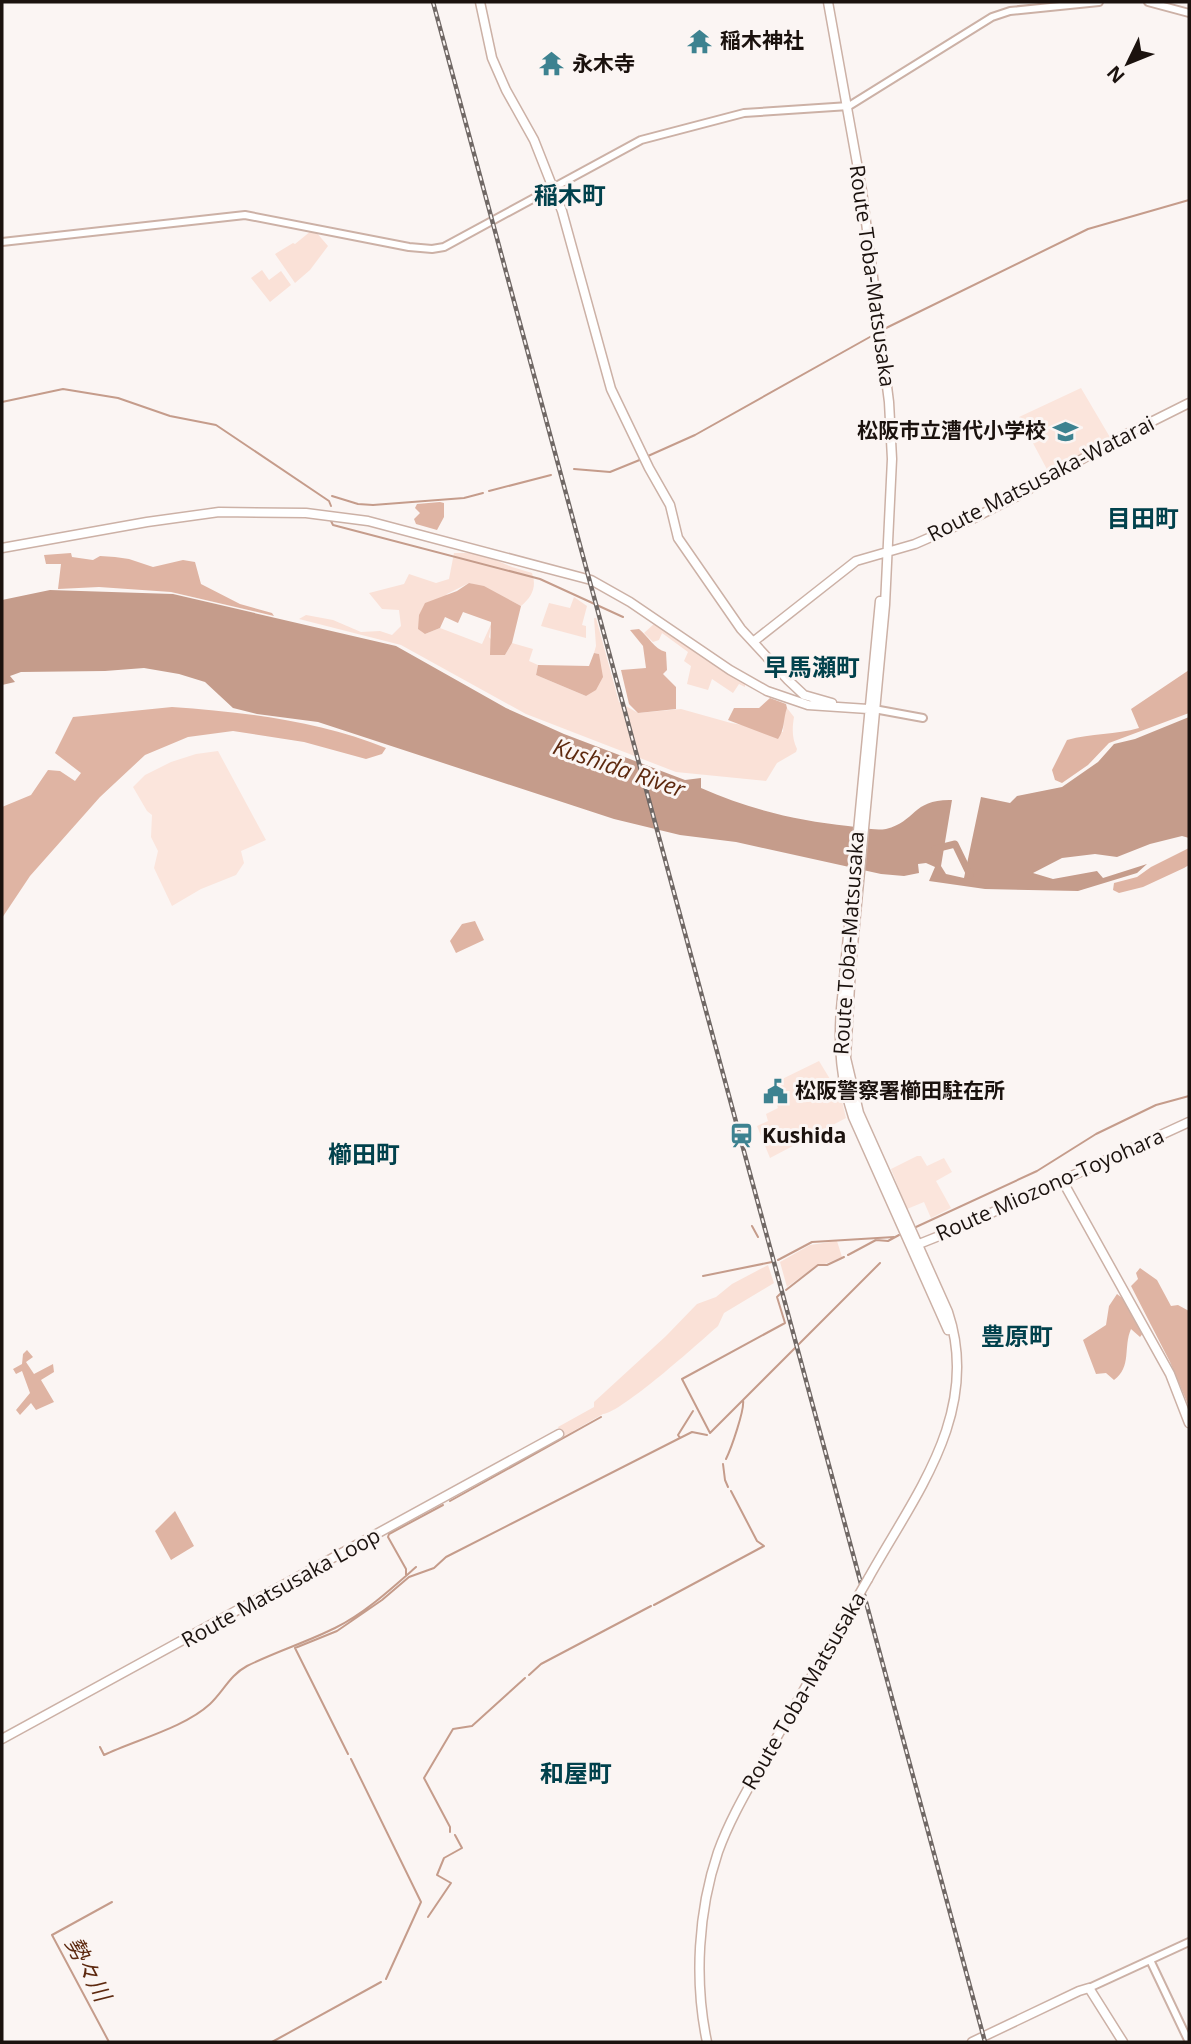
<svg xmlns="http://www.w3.org/2000/svg" width="1191" height="2044" font-family="'Open Sans','Noto Sans JP',sans-serif">
  <rect width="100%" height="100%" fill="#fbf5f3"/>
  <!-- built -->
  <path fill="#fbe5dc" d="M1081,388L1111,439L1050,475L1019,417Z
    M218,751L266,840L241,851L244,863L236,875L201,889L172,906L154,868L158,851L151,837L152,815L147,811L133,787L145,775L171,762L196,754Z
    M819,1061L841,1097L846,1118L770,1158L757,1126L768,1121L766,1114L778,1108L776,1103L780,1101L783,1095L776,1082Z
    M917,1156H921L927,1166L944,1158L952,1172L936,1181L951,1208L931,1218L924,1202L907,1209L891,1169Z"/>
  <!-- green -->
  <path fill="#fae1d7" d="M311,231L316,232L328,246L310,270L295,283L275,254L293,243L295,244Z
    M262,270L269,280L281,271L291,285L270,302L251,278Z
    M454,553H480L512,567L532,573C537,587 532,597 521,606L484,587L469,583L447,594L425,634L440,628L482,644L492,622L489,637L505,655L512,643L533,649L529,661L538,665L536,675L586,696L599,654L594,653L596,646L594,618H596L619,702L638,713L681,709L731,723L783,732L784,716L787,708L794,717C792,729 792,738 797,749L796,752L777,763L766,781L676,772L526,714L401,645L299,619L306,615L333,620L361,632L380,631L392,635L401,626L399,610L382,609L369,593L404,584L409,574L436,583L449,579Z
    M574,597L587,606L582,625L586,626V638L541,626L549,603L570,608Z
    M655,623L745,682V687L739,684L733,693L712,679L708,690L687,684L691,666L684,661L688,652L662,633L659,640L653,642L644,633Z
    M837,1241L842,1257L825,1264L816,1266L787,1287L780,1262L810,1245Z
    M768,1265L774,1283L724,1313L718,1326C700,1342 621,1413 603,1414L563,1437L558,1427L594,1407V1402L666,1336L697,1304L716,1297L732,1284Z"/>
  <!-- forest -->
  <path fill="#dfb4a3" d="M440,502L444,503V517L437,530L416,524L414,519L420,513L415,508L417,504Z
    M71,553L72,557L93,560L100,556L115,557L129,559L153,567L183,560L195,562L201,584L240,604L272,613L274,616L171,592L99,587L58,589L61,564H46L44,555Z
    M469,583L484,586L521,606L512,643L505,655H490L491,622L463,612L458,623L445,617L440,628L425,634L418,629L419,615L425,603L457,591Z
    M639,629C648,636 654,649 666,652L667,670L663,674L676,687V709L638,713L629,704L621,670L646,668L643,646L630,630Z
    M594,653L599,654L603,677L596,690L586,696L536,675L538,665L589,666Z
    M1189,670V713L1109,743L1088,765L1062,783L1055,780L1052,770L1067,740C1091,733 1116,735 1139,728L1131,709Z
    M770,698L786,704L787,708C783,719 785,729 778,739L728,720L734,708H759Z
    M172,707C244,712 319,721 386,748L382,754L366,759L304,742L233,731L188,737L145,755L100,797L30,876L2,918V807L31,795L48,770L60,771L75,781L81,773L55,753L73,717Z
    M1189,848V865L1184,868L1143,887L1119,893L1113,890L1114,883L1137,877L1151,867Z
    M475,921L484,940L456,953L450,941L462,924Z
    M1140,1268L1157,1280L1171,1306L1178,1305L1189,1311V1407L1170,1362L1131,1286L1138,1279L1136,1273Z
    M1117,1294L1125,1300L1144,1332L1140,1337L1131,1329C1123,1347 1132,1367 1114,1380L1106,1373L1096,1374L1083,1340L1106,1325L1109,1306Z
    M27,1350L33,1357L26,1362L34,1374L53,1364L54,1372L41,1380L54,1402L36,1410L31,1403L20,1415L16,1410L30,1393L22,1371L16,1374L13,1369L22,1364L23,1354Z
    M175,1511L194,1546L171,1560L155,1531Z"/>
  <!-- water -->
  <path fill="#c59c8b" d="M50,590L173,594L396,646L506,708L564,734L685,780L701,778V788C748,809 797,821 848,826C860,827 874,831 886,829C917,821 912,799 952,800L941,866L946,874L964,878L981,797L1010,803L1017,796L1062,787L1098,762L1114,744L1135,739L1189,717V838L1182,836L1150,844L1117,857L1095,854L1062,858L1033,873L1053,879L1097,871L1103,878L1147,864L1137,873L1078,891L985,889L929,881L935,867L926,863L918,864L919,873L904,876L881,874L736,842L680,835L614,819L318,722L257,714L233,708L205,682L179,674L144,668L105,671L21,672L10,676L15,682L2,685V600Z"/>
  <g fill="none" stroke-linecap="round" stroke-linejoin="round">
    <!-- stream -->
    <path stroke="#c59c8b" stroke-width="2" d="M882,330L1088,229L1189,200
      M2,402L63,389L118,398L170,416L216,425L329,501L331,506
      M648,456L695,435L877,333
      M574,469L610,472L642,459
      M489,491L551,475
      M332,496L358,504L373,505L464,498L483,493
      M330,519L333,525L540,579L623,617
      M752,1226L758,1237
      M916,1227L1037,1171L1096,1134L1156,1105L1189,1096
      M848,1255L876,1240L888,1241L899,1235
      M778,1260L812,1242L894,1237
      M703,1276L772,1262
      M786,1290L818,1265H827L844,1257
      M780,1294L777,1297L785,1323L682,1379L710,1433L880,1263
      M680,1438L692,1432L707,1435
      M726,1459C731,1449 745,1409 743,1400
      M723,1464L725,1480L728,1487
      M450,1501L601,1417
      M406,1575V1569L388,1537L389,1534L443,1505
      M654,1605L764,1546L757,1541L731,1491
      M529,1675L541,1664L651,1606
      M100,1747L104,1755C135,1740 184,1728 210,1704C223,1692 230,1675 247,1666C275,1652 307,1642 335,1628C365,1613 391,1589 416,1567
      M348,1754L295,1648L337,1631L382,1600L409,1577L434,1568L446,1557L680,1438L678,1435L693,1411
      M351,1759L421,1902L386,1979
      M450,1832V1827L424,1778L453,1729L472,1726L525,1678
      M428,1917L451,1883L437,1875L444,1858L462,1848L455,1835
      M109,2042L52,1935L112,1902
      M272,2042L381,1982"/>
    <!-- river -->
    <path stroke="#c59c8b" stroke-width="7" d="M935,849L955,844L970,875"/>
    <defs>
      <path id="minor" d="M1148,2L1189,13
        M2,242L245,215L409,247L432,249L444,247L641,140L744,113L849,106L992,17L1010,11L1099,2
        M874,709L923,718
        M1150,1960L1189,2042
        M1089,1988L1189,1942"/>
      <path id="major" d="M480,2L492,58L506,90L534,140L562,211L611,389L649,468L670,505L678,538L741,629L788,680L804,695L832,703
        M828,2L862,191L889,402L892,459L885,605L851,967L846,1058L859,1113L948,1312C982,1413 914,1496 868,1579
        M2,548L147,522L219,512L306,513L368,521L591,580L630,602L730,670L767,691L808,705L868,709
        M880,601L841,1009C838,1048 841,1080 853,1117L948,1330
        M753,642L856,561L915,544L972,519L1017,496L1121,437L1189,403
        M1062,1180L1170,1374L1189,1423
        M914,1246L954,1230L1189,1122
        M2,1739L559,1434
        M707,2042C694,1981 698,1911 718,1852C731,1816 751,1784 769,1751C798,1700 827,1649 857,1598
        M972,2042L1079,1991L1089,1988L1123,2042"/>
    </defs>
    <!-- minor casing -->
    <use href="#minor" stroke="#ccb1a6" stroke-width="10"/>
    <!-- major casing -->
    <use href="#major" stroke="#ccb1a6" stroke-width="11"/>
    <!-- minor -->
    <use href="#minor" stroke="#fff" stroke-width="6"/>
    <!-- major -->
    <use href="#major" stroke="#fff" stroke-width="8"/>
    <defs>
      <path id="rail" d="M433,2L985,2042"/>
    </defs>
    <!-- rail casing -->
    <use href="#rail" stroke="#706865" stroke-width="4.5"/>
    <!-- rail -->
    <use href="#rail" stroke="#fbf5f3" stroke-width="2" stroke-dasharray="5" stroke-linecap="butt"/>
    <defs>
      <path id="major-bridge" d="M857,1598L868,1579"/>
    </defs>
    <!-- major-bridge casing -->
    <use href="#major-bridge" stroke="#ccb1a6" stroke-width="11" stroke-linecap="butt"/>
    <!-- major-bridge -->
    <use href="#major-bridge" stroke="#fff" stroke-width="8"/>
  </g>
  <!-- icons -->
  <defs>
    <symbol id="temple-bare" viewBox="-9 -9 18 18"><path d="M0-6L5-2H3V0L6.5 2.5H4V6H1.5V3h-3V6H-4V2.5H-6.5L-3 0V-2H-5Z" fill="#3d8290" stroke="#fbf5f3" stroke-width="2.5" paint-order="stroke"/></symbol>
    <symbol id="school-bare" viewBox="-9 -9 18 18"><path d="M0-5L7-2L0 1L-7-2ZM-4 1L0 2.5L4 1V4Q0 6-4 4Z" fill="#3d8290" stroke="#fbf5f3" stroke-width="2.5" paint-order="stroke"/></symbol>
    <symbol id="civic-bare" viewBox="-9 -9 18 18"><path d="M-.6-6.5H3V-4.5H.6V-3L4-1V1h2V6H-6V1h2V-1L-.6-3ZM-1.2 2.5V6h2.4V2.5Z" fill="#3d8290" stroke="#fbf5f3" stroke-width="2.5" paint-order="stroke"/></symbol>
    <symbol id="station-bare" viewBox="-9 -9 18 18"><path d="M-3-6H3Q5-6 5-4V2Q5 4 3 4L4.5 6H3L1.5 4h-3L-3 6H-4.5L-3 4Q-5 4-5 2V-4Q-5-6-3-6ZM-3.5-4v3h7v-3ZM-3.5 1v1.5H-2V1ZM2 1v1.5H3.5V1Z" fill="#3d8290" stroke="#fbf5f3" stroke-width="2.5" paint-order="stroke"/></symbol>
  </defs>
  <g fill-rule="evenodd">
    <use href="#temple-bare" x="682" y="24" width="35" height="35"/>
    <use href="#temple-bare" x="534" y="46" width="35" height="35"/>
    <use href="#school-bare" x="1048" y="414" width="35" height="35"/>
    <use href="#civic-bare" x="758" y="1074" width="35" height="35"/>
    <use href="#station-bare" x="724" y="1118" width="35" height="35"/>
  </g>
  <g text-anchor="middle" stroke-width="6" stroke-linejoin="round" paint-order="stroke">
    <!-- poi labels -->
    <g font-size="21" font-weight="bold" fill="#1b120e" stroke="#fbf5f3" text-anchor="start">
      <text x="720" y="48">稲木神社</text>
      <text x="572" y="71">永木寺</text>
      <text x="1046" y="438" text-anchor="end">松阪市立漕代小学校</text>
      <text x="795" y="1098">松阪警察署櫛田駐在所</text>
      <text x="762" y="1143">Kushida</text>
    </g>
    <!-- street labels -->
    <g font-size="21" fill="#1b120e" stroke="#fbf5f3">
      <text transform="translate(872 276) rotate(82)" y="7">Route Toba-Matsusaka</text>
      <text transform="translate(1041 479) rotate(-27)" y="7">Route Matsusaka-Watarai</text>
      <text transform="translate(849 943) rotate(-86)" y="7">Route Toba-Matsusaka</text>
      <text transform="translate(1050 1185) rotate(-24)" y="7">Route Miozono-Toyohara</text>
      <text transform="translate(281 1588) rotate(-29)" y="7">Route Matsusaka Loop</text>
      <text transform="translate(804 1691) rotate(-60)" y="7">Route Toba-Matsusaka</text>
    </g>
    <!-- water labels -->
    <g font-size="23" font-style="italic" fill="#5d290f" stroke="#fbf5f3">
      <text transform="translate(619 768) rotate(19)" y="8">Kushida River</text>
      <text transform="translate(88 1969) rotate(62)" y="8">勢々川</text>
    </g>
    <!-- quarter labels -->
    <g font-size="24" font-weight="bold" fill="#01414c" stroke="#fbf5f3">
      <text x="570" y="204">稲木町</text>
      <text x="1143" y="527">目田町</text>
      <text x="812" y="676">早馬瀬町</text>
      <text x="364" y="1163">櫛田町</text>
      <text x="1017" y="1345">豊原町</text>
      <text x="576" y="1782">和屋町</text>
    </g>
  </g>
  <!-- border -->
  <rect width="1191" height="2044" fill="none" stroke="#1b120e" stroke-width="7"/>
  <!-- north arrow -->
  <g transform="translate(1128 63) rotate(227)" stroke="#fbf5f3" stroke-width="5" paint-order="stroke">
  <path d="M0-5L12 26L0 18L-12 26Z" fill="#1b120e"/>
  <text y="-10" font-size="19" font-weight="bold" text-anchor="middle" fill="#1b120e">N</text>
  </g>
</svg>
